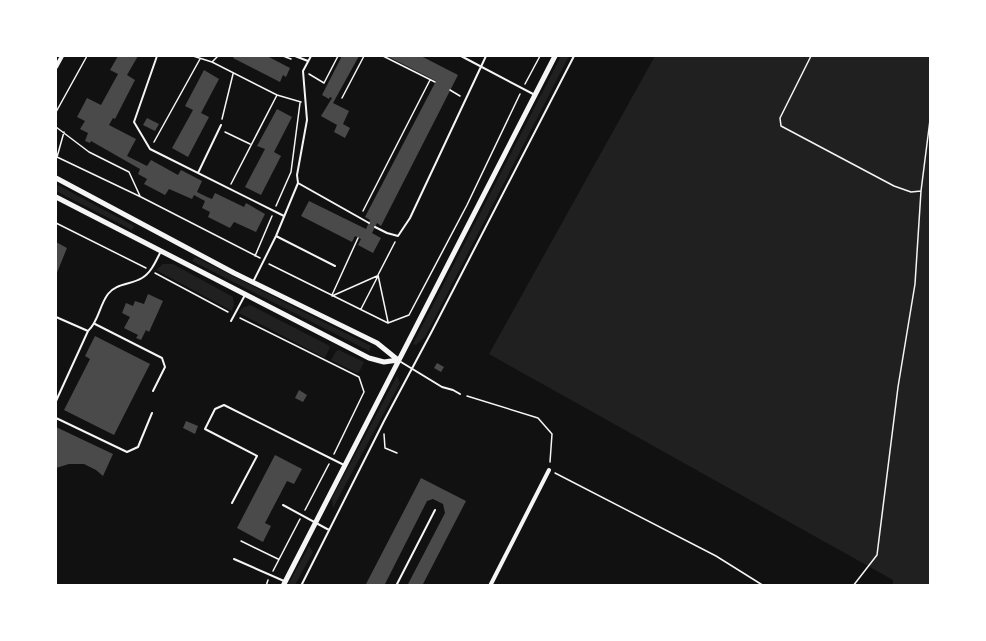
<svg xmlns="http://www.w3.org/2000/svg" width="986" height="641" font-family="Rubik,sans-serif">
  <rect width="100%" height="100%" fill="#111"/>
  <!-- green -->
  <path fill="#202020" d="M561,56H569L425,337L416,345L413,344Z
    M655,56H930V585H893V580L489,354Z
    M56,184L134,226L132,230L56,191Z
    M195,257L371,346L369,351L192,261Z
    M163,264H173L233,297L234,304L232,311L156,270Z
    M250,305L328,345L330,347L325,358L239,313L242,308Z
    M339,350L364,362L359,372L357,373L331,360L336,351Z
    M397,376L400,383L333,508L332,498Z
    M309,546L313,552L295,585H288Z"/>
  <!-- building -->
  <path fill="#4a4a4a" d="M118,56H138L127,75L135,80L115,119L113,118L109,125L136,139L127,156L147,166L151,160L178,175L181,170L202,181L197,192L207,197L212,199L215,193L244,207L246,203L265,214L256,232L234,222L230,228L208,217L210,212L202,208L205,201L194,195L192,199L169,189L165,195L144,184L147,179L138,174L140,169L91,141L90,143L85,141L88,133L80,129L85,121L77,117L87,98L101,105L118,74L110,70Z
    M234,56H267L290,68L286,77L283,75L280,82L233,58Z
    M342,56H359L333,103L349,111L343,124L350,128L345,138L334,132L337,125L321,116L332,98L330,97L329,99L322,95Z
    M387,56H421L458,75L381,226L377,223L372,233L381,238L373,253L358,245L361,239L355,236L352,242L301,216L309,201L366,229L370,220L365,217L436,81Z
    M204,70L219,79L201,113L209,117L188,157L172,148L193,110L185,106Z
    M277,109L292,117L274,152L281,156L261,195L245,187L265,149L257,146Z
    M147,118L159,124L155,131L143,125Z
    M56,242L67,248L56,275Z
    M148,294L163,301L149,332L146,330L141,340L136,338L138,335L124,328L130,317L122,313L126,303L133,306L135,301L144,304Z
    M95,336L150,364L114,435L64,410L90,359L85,356Z
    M437,363L444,367L441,372L434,368Z
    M299,390L307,395L303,402L295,398Z
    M186,421L198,426L195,434L183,428Z
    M56,427L113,454L103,476L96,470L84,464H69L56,468Z
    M275,455L302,469L294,484L287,481L265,523L271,526L263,542L237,528Z
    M421,478L466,501L422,586H407L445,513L443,504L433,499L427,501L384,586H365Z"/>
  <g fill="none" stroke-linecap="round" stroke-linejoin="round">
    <!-- path -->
    <path stroke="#f5f5f5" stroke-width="1.5" d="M193,56L212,62
      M218,56L212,62L277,95L301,102
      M283,56L291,59
      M383,56L435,82
      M811,56L780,118L781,126L894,186L911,192L921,191L930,120
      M309,74L324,83L338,56
      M525,84L540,56
      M450,90L460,96
      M342,98L364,56
      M56,112L87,56
      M222,119L233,74
      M56,127L89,152L129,172L140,196
      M64,132L57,157L141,197L260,258
      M225,132L250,144
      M154,142L200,59
      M231,184L277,95
      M276,206L291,172L300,103
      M363,211L430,80
      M56,223L146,268
      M255,256L272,216
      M269,264L388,323L409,315L467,205L520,94
      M155,273L228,312
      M332,295L358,238
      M332,296L377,276
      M361,309L378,276
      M240,318L359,377L364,392L334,454
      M388,322L378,275L395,242
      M467,396L538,418L552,434L550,462
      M384,434L385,448L397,453
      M555,473L716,556L764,586
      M305,510L329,464
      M241,541L278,559
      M273,571L300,519
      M266,586L268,580
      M853,586L877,555L898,387L915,284L921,191"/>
    <!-- service -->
    <path stroke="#f5f5f5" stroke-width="2" d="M157,56L134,122L150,149L284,216
      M295,56L308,61
      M461,56L535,95
      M198,173L221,125
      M298,183L369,223
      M375,227L387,233L398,236L410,218L486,56
      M276,236L335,266
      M253,282L276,236L298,183L297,175L307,120L303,71L311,56
      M56,317L88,331
      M231,321L245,295
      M95,324L162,358L165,367L153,391
      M401,362L442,387L453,390L460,394
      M56,401L88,331C99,321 99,306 108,294C116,283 131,285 142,278C151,273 156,261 161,251
      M56,418L127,452L138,447L152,413
      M232,503L257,456L205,429L215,409L224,405L344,465
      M283,505L329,530
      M234,559L284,581
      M301,586L384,421L432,331L574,56
      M396,586L435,510"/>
    <!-- minor -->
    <path stroke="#f5f5f5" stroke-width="4" d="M56,67L62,56
      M490,586L549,470"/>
    <!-- secondary -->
    <path stroke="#f5f5f5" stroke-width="5" d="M56,178L234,273L377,343L398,360
      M56,197L369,358L384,362L398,360
      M283,586L555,56"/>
  </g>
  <!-- border -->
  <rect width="986" height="641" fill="none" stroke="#ffffff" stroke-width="114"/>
</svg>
